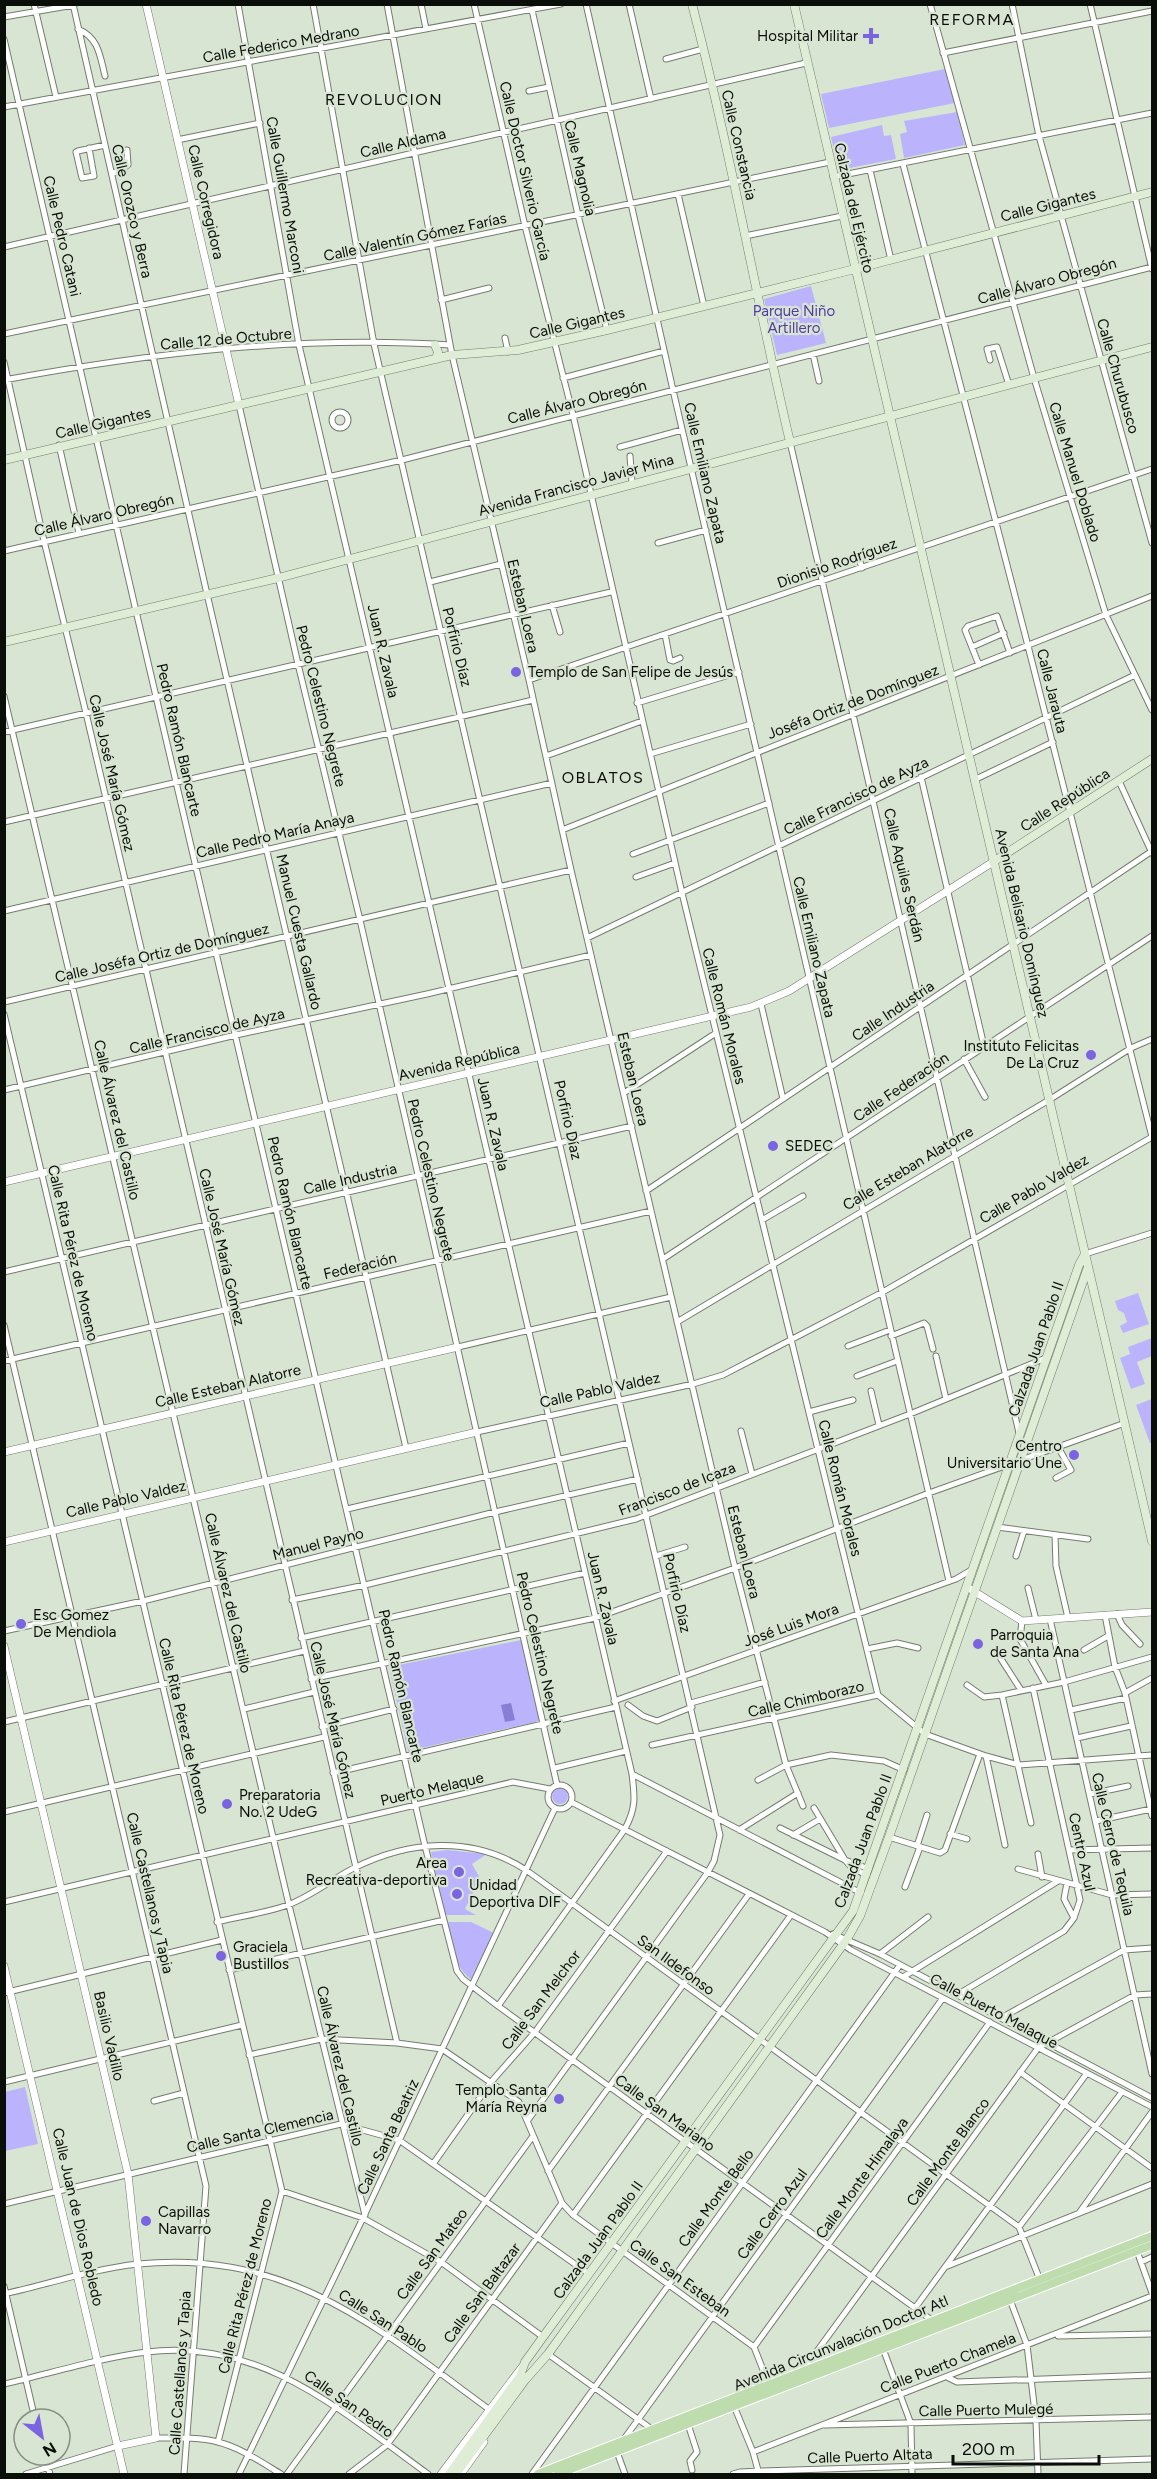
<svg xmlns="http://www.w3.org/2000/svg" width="1157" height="2479" font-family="Figtree,sans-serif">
  <rect width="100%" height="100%" fill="#d9e5d3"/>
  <!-- green -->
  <path fill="#bbb4fd" d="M945,69L955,103L829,128L821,94Z
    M957,112L965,145L904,158L900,134L907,132L904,121Z
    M882,125L884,136L891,135L896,159L839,170L831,137Z
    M811,286L826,343L777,355L764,299Z
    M1138,1293L1149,1324L1123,1333L1120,1326L1127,1322L1124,1313L1118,1310L1115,1301Z
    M1152,1338V1356L1137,1362L1145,1384L1131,1389L1120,1358L1130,1354L1128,1347Z
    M1152,1399V1443H1150L1136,1405Z
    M521,1640L540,1721L408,1751L389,1667Z
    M552 1796a8 8 0 1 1 16 0a8 8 0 1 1-16 0Z
    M447,1850L487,1854L472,1864L480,1878L465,1909L476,1915H445L431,1852Z
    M447,1922H471L494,1933L471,1979C453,1966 452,1943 447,1922Z
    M25,2087L38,2144L5,2151V2092Z"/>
  <!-- water -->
  <path fill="#897dd4" d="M511,1703L515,1720L505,1722L501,1705Z"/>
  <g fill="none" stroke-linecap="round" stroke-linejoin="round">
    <defs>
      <path id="minor" d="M34,4L56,97
        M73,4L207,594L406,1448
        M238,4L299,345L632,1774C635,1798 636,1808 625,1829L498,2006
        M313,4L374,344L720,1835L714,1861L708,1872L528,2120
        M387,4L452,355L529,680L571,870L735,1568L786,1765L803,1806
        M421,4L426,29
        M474,4L525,226L573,415L682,893L878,1695
        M586,4L673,390L949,1581
        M629,4L651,99
        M930,4L1034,378L1106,615L1152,710
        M1012,4L1039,136L1152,543
        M1090,4L1152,269
        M532,10L578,215L607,330
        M4,17L74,5
        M78,29C99,38 100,56 105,76
        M4,39L136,611L425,1846L457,1971L463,1979L498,2006L933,2321
        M943,53L1152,11
        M666,59L703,49
        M529,91L549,87
        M4,107L561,4
        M177,140L260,123
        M89,148L94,176L82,178L76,152L78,151L105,145
        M903,164L1028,646L1152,1137
        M870,170L891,260
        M112,174L128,165L127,150
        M833,177L1152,113
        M678,194L704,306
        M745,236L842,216
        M4,247L806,63
        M441,300L489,288
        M4,334L830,162
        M505,338L508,352
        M813,354L819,381
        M990,360L987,349L997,347L1009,385
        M4,362L44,541L86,713L397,2043
        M563,378L664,351
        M4,380C150,353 302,335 450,345
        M239,405L298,664L360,920L557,1785
        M332 420a8 8 0 1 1 16 0a8 8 0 1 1-16 0Z
        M790,442L1019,1433
        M59,445L79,533
        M620,447L682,430
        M630,456L632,483
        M658,543L706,530
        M4,551L402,460L1152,267
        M858,555L862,568
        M430,582L501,564
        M552,605L560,632
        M665,634L670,660L673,661L680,658
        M972,647L1004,633
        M979,665L965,630L968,626L997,616L1010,653
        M529,680L1152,469
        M4,696L289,1905L365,2215
        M637,703L739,672
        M4,732L611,592
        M650,754L751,724
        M546,756L642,721
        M921,777L984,1046
        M974,780L1053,742
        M1119,781L1152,853
        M4,822L533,700
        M562,830L1152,596
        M633,854L769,803
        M636,877L675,863
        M4,911L552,783
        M587,938L1135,675
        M4,1002L571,870
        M761,1004L783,1099
        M4,1014L282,2191L218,2442
        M964,1059L985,1097
        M4,1090L236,1035L427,994L591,955
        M624,1093L716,1033
        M646,1191L1152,851
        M762,1220L803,1196
        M1085,1254L1152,1233
        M663,1259L1152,936
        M4,1272L632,1126
        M677,1322L1049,1100L1131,1048L1152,1039
        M4,1325L206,2186L184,2474
        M891,1336L924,1323L927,1326L933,1349
        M848,1346L890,1330
        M458,1347L671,1297
        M936,1356L946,1399
        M4,1361L651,1211
        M857,1376L897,1361
        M871,1391L879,1425
        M809,1412L853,1400
        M741,1431L752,1474
        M477,1432L693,1384L723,1375L881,1293L1152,1137
        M1024,1445L1032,1451L1040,1453
        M1056,1478L1071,1470L1058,1447
        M347,1509L629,1443
        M997,1527L1088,1539
        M1055,1535L1056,1566L1068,1618
        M656,1556L685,1547
        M1016,1556L1024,1531
        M1028,1588L1036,1620
        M292,1600L365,1585L636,1519L910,1414L1048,1357
        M1117,1614L1122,1625L1140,1644
        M1105,1615L1115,1667L1125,1693L1152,1816
        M1050,1619L1152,2074
        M1022,1621L1020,1639L1046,1685
        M4,1631L143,1601L495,1512L638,1479
        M301,1638L585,1573
        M867,1649L897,1643L918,1648
        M1084,1650L1108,1636
        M1001,1659L1021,1690
        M311,1679L595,1618L735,1568L929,1493L1125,1423
        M967,1685L984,1697L1002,1695L1064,1682L1152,1657
        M1125,1693L1152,1678
        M878,1695L925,1734L986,1756L1019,1765L1152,1755
        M1002,1695L1031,1823
        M614,1701L956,1579L973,1569
        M691,1703L765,1682
        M628,1705L643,1716L657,1721L692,1707
        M244,1709L314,1692
        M1071,1710L1126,1698
        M4,1722L304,1651
        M322,1727L394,1709
        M1077,1738L1131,1726
        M652,1745L878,1695
        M986,1756L1005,1845
        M555,1768L626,1751
        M333,1773L616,1707
        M632,1774L861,1893
        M758,1780L786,1765L831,1755L884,1761L904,1770
        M548 1797a12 12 0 1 1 24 0a12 12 0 1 1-24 0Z
        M1090,1794L1128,1786
        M571,1802L825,1932L851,1950L1152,2107
        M814,1808L845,1860L852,1868L867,1875
        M4,1812L324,1737
        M1096,1821L1151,1809
        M780,1828L845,1860L869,1869
        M739,1830L798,1793
        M950,1834L967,1839
        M793,1835L820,1819
        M889,1837L940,1853L945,1850L980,1754
        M917,1846L927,1815
        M1069,1850L1152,1848
        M1038,1854L1042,1877
        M1018,1869L1112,1895L1152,1894
        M1067,1883L1064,1899L1074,1918
        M905,1887L920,1847
        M4,1902L513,1782L550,1789
        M217,1922C240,1916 266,1913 288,1905C311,1896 331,1880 352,1869C409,1840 472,1835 526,1870L1019,2227L1040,2280
        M833,1934L880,1954L1152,2098
        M880,1954L928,1917
        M229,1970L444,1920
        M903,1977L1058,1881
        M4,1993L222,1940
        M957,1995L1064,1931L1074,1918L1080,1900L1033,1688
        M1001,2018L1124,1950L1152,1948
        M249,2055L321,2039L397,2043L442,2049L519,2102L562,2203L573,2215L754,2347L769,2385
        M1020,2072L1152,2168
        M4,2082L242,2025
        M154,2101L184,2093
        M433,2164L491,2082L535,2032L667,1851
        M548,2171L749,1894
        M282,2191L363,2218L441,2262L543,2337
        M4,2204L341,2124L399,2140L589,2274
        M1079,2213L1152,2112
        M573,2215L791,1915
        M1019,2227L1122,2092
        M1137,2251L1152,2293
        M1141,2262L1152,2257
        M945,2267L1152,2184
        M4,2286L35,2419
        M4,2294C48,2284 93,2269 138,2264C287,2249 378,2328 490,2410
        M1009,2297L1027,2345L1036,2421L1038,2474
        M915,2308L1087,2073
        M1058,2336L1152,2334
        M882,2346L911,2424L912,2474
        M754,2347L990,2022
        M548,2354L653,2430
        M804,2369L1038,2048L1135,1995L1152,1994
        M947,2377L957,2382L1152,2375
        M4,2384C52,2373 99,2358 147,2352C262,2338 342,2412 428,2474
        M734,2406L753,2452L759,2474
        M688,2424L697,2452L690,2461L692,2470
        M825,2425L1152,2417
        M156,2438C176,2438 198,2437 218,2442C241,2448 261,2462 281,2474
        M624,2439L943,1998
        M617,2452L625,2474
        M753,2452L1152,2296
        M44,2455L50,2474
        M26,2474L118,2446
        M239,2474L363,2218L555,1808
        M287,2474L533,2136
        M349,2474L387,2445L562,2203
        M532,2474L900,1965
        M733,2474L740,2472L759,2471L1152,2459"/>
      <path id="tertiary" d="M146,4L239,405
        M4,1182L751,1007L789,991L993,862
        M4,1452L458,1347
        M4,1542L477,1432
        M967,1587L1022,1621L1152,1612
        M4,1646L128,2174L156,2438L118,2446
        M4,1966L124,2474
        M441,2474L522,2367
        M461,2474L484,2442"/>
      <path id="secondary" d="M692,4C730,149 756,297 790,442
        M794,4L1152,1541
        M435,345L438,352L436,359
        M4,460L452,355L518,350L607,330L855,269L1152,192
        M4,642L278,578L1152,347
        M993,862L1152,759
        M449,2474L520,2376L525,2362L543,2337L853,1911L1079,1265L1085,1254
        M456,2474L525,2380L548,2354L847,1939L860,1916L889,1837L1088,1267"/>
      <path id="primary" d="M538,2474L1152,2236
        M558,2474L1152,2245"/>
    </defs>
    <!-- minor casing -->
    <use href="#minor" stroke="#737d6d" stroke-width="7"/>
    <!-- tertiary casing -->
    <use href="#tertiary" stroke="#737d6d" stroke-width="8"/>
    <!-- secondary casing -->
    <use href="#secondary" stroke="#737d6d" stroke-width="9"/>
    <!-- primary casing -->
    <use href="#primary" stroke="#fff" stroke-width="10"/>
    <!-- minor -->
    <use href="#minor" stroke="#fff" stroke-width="5"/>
    <!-- tertiary -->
    <use href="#tertiary" stroke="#fff" stroke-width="7"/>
    <!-- secondary -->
    <use href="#secondary" stroke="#dfedd6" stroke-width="8"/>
    <!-- primary -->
    <use href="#primary" stroke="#bfdcae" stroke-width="8"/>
  </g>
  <!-- markers -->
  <g fill="#7b64df" stroke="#d9e5d3" stroke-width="2">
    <path d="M868 27h6v6h6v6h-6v6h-6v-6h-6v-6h6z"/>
    <circle cx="516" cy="672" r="6"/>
    <circle cx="1091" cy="1055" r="6"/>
    <circle cx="773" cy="1146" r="6"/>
    <circle cx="1074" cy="1455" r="6"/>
    <circle cx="21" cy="1624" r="6"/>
    <circle cx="978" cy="1644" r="6"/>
    <circle cx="227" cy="1804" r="6"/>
    <circle cx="459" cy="1872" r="6"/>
    <circle cx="457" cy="1894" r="6"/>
    <circle cx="221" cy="1956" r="6"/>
    <circle cx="559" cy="2099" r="6"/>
    <circle cx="146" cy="2221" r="6"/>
  </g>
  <g text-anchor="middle" stroke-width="4.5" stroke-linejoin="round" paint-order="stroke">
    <!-- poi labels -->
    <g font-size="15" fill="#0a0e08" stroke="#d9e5d3" text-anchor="start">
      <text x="858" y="41" text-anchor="end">Hospital Militar</text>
      <text x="528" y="677">Templo de San Felipe de Jesús</text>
      <text x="1079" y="1051" text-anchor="end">Instituto Felicitas<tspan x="1079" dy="17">De La Cruz</tspan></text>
      <text x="785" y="1151">SEDEC</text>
      <text x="1062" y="1451" text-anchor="end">Centro<tspan x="1062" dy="17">Universitario Une</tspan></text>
      <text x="33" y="1620">Esc Gomez<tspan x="33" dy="17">De Mendiola</tspan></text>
      <text x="990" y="1640">Parroquia<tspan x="990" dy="17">de Santa Ana</tspan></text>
      <text x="239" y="1800">Preparatoria<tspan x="239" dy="17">No. 2 UdeG</tspan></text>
      <text x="447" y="1868" text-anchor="end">Area<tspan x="447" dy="17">Recreativa-deportiva</tspan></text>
      <text x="469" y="1890">Unidad<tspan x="469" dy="17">Deportiva DIF</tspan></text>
      <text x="233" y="1952">Graciela<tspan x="233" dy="17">Bustillos</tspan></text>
      <text x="547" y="2095" text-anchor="end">Templo Santa<tspan x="547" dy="17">María Reyna</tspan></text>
      <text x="158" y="2217">Capillas<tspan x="158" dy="17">Navarro</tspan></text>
    </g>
    <!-- street labels -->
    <g font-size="15" fill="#0a0e08" stroke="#d9e5d3">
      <text transform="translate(281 44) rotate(-10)" y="5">Calle Federico Medrano</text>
      <text transform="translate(403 143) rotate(-13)" y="5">Calle Aldama</text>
      <text transform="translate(739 145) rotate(77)" y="5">Calle Constancia</text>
      <text transform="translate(580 168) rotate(77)" y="5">Calle Magnolia</text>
      <text transform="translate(525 171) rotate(77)" y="5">Calle Doctor Silverio García</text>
      <text transform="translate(285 195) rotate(80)" y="5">Calle Guillermo Marconi</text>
      <text transform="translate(206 202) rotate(77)" y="5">Calle Corregidora</text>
      <text transform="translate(1048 205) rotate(-14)" y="5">Calle Gigantes</text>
      <text transform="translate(854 208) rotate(77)" y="5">Calzada del Ejército</text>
      <text transform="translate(132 211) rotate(77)" y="5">Calle Orozco y Berra</text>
      <text transform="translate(62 236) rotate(77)" y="5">Calle Pedro Catani</text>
      <text transform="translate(415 237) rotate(-12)" y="5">Calle Valentín Gómez Farías</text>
      <text transform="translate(1047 281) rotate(-15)" y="5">Calle Álvaro Obregón</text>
      <text transform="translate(577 323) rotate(-13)" y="5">Calle Gigantes</text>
      <text transform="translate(226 339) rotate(-5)" y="5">Calle 12 de Octubre</text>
      <text transform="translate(1118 376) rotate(74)" y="5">Calle Churubusco</text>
      <text transform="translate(577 402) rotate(-14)" y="5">Calle Álvaro Obregón</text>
      <text transform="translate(103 423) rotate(-13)" y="5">Calle Gigantes</text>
      <text transform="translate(1075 472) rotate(73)" y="5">Calle Manuel Doblado</text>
      <text transform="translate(705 473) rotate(77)" y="5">Calle Emiliano Zapata</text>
      <text transform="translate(576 485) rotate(-15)" y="5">Avenida Francisco Javier Mina</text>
      <text transform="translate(104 515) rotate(-13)" y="5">Calle Álvaro Obregón</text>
      <text transform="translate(837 563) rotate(-19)" y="5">Dionisio Rodríguez</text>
      <text transform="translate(523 606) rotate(77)" y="5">Esteban Loera</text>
      <text transform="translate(457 647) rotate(76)" y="5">Porfirio Díaz</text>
      <text transform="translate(383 651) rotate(77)" y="5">Juan R. Zavala</text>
      <text transform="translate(1052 691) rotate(76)" y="5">Calle Jarauta</text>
      <text transform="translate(853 702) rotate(-21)" y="5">Joséfa Ortiz de Domínguez</text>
      <text transform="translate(321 706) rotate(76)" y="5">Pedro Celestino Negrete</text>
      <text transform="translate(179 740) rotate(77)" y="5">Pedro Ramón Blancarte</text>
      <text transform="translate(112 773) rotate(77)" y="5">Calle José María Gómez</text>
      <text transform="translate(856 796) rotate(-26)" y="5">Calle Francisco de Ayza</text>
      <text transform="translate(1065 800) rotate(-33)" y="5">Calle República</text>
      <text transform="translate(275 835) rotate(-13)" y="5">Calle Pedro María Anaya</text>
      <text transform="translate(904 875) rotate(77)" y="5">Calle Aquiles Serdán</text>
      <text transform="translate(1022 923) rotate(77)" y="5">Avenida Belisario Domínguez</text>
      <text transform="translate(299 932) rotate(77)" y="5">Manuel Cuesta Gallardo</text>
      <text transform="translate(814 947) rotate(77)" y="5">Calle Emiliano Zapata</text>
      <text transform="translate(162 953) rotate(-13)" y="5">Calle Joséfa Ortiz de Domínguez</text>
      <text transform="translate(893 1011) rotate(-34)" y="5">Calle Industria</text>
      <text transform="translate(724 1016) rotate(76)" y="5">Calle Román Morales</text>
      <text transform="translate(207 1031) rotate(-13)" y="5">Calle Francisco de Ayza</text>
      <text transform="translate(459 1062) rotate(-13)" y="5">Avenida República</text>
      <text transform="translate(633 1079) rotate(77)" y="5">Esteban Loera</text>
      <text transform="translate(901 1087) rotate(-34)" y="5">Calle Federación</text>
      <text transform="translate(117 1120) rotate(77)" y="5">Calle Álvarez del Castillo</text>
      <text transform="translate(568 1120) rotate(77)" y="5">Porfirio Díaz</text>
      <text transform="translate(493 1124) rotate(77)" y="5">Juan R. Zavala</text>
      <text transform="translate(908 1168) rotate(-31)" y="5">Calle Esteban Alatorre</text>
      <text transform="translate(350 1179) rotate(-13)" y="5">Calle Industria</text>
      <text transform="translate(431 1180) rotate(77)" y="5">Pedro Celestino Negrete</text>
      <text transform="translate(1034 1189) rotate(-30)" y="5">Calle Pablo Valdez</text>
      <text transform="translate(290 1213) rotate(77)" y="5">Pedro Ramón Blancarte</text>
      <text transform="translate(222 1247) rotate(77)" y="5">Calle José María Gómez</text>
      <text transform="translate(73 1253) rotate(77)" y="5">Calle Rita Pérez de Moreno</text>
      <text transform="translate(360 1266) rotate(-13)" y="5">Federación</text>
      <text transform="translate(1036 1349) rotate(-71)" y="5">Calzada Juan Pablo II</text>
      <text transform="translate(228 1386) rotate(-13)" y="5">Calle Esteban Alatorre</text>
      <text transform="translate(600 1390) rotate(-12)" y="5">Calle Pablo Valdez</text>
      <text transform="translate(840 1488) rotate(76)" y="5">Calle Román Morales</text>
      <text transform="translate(677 1489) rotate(-21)" y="5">Francisco de Icaza</text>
      <text transform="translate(126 1499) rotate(-13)" y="5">Calle Pablo Valdez</text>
      <text transform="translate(318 1544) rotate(-14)" y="5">Manuel Payno</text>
      <text transform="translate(744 1552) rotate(76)" y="5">Esteban Loera</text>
      <text transform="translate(228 1593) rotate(77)" y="5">Calle Álvarez del Castillo</text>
      <text transform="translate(677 1593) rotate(77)" y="5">Porfirio Díaz</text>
      <text transform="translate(603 1598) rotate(77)" y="5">Juan R. Zavala</text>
      <text transform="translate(791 1625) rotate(-20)" y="5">José Luis Mora</text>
      <text transform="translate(540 1653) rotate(77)" y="5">Pedro Celestino Negrete</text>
      <text transform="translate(401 1686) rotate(77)" y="5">Pedro Ramón Blancarte</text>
      <text transform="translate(806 1699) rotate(-13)" y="5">Calle Chimborazo</text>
      <text transform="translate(333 1720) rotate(77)" y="5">Calle José María Gómez</text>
      <text transform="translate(184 1726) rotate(77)" y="5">Calle Rita Pérez de Moreno</text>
      <text transform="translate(432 1789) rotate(-13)" y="5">Puerto Melaque</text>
      <text transform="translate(863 1841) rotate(-70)" y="5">Calzada Juan Pablo II</text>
      <text transform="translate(1113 1844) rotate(77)" y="5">Calle Cerro de Tequila</text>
      <text transform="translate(1082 1852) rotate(78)" y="5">Centro Azul</text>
      <text transform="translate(150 1893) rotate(77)" y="5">Calle Castellanos y Tapia</text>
      <text transform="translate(676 1965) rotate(36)" y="5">San Ildefonso</text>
      <text transform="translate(541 2000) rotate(-53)" y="5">Calle San Melchor</text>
      <text transform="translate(994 2011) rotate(28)" y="5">Calle Puerto Melaque</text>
      <text transform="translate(109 2036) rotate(77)" y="5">Basilio Vadillo</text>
      <text transform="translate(340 2066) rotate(77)" y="5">Calle Álvarez del Castillo</text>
      <text transform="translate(665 2113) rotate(36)" y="5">Calle San Mariano</text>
      <text transform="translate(260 2131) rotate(-13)" y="5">Calle Santa Clemencia</text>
      <text transform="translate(388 2137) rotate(-65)" y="5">Calle Santa Beatriz</text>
      <text transform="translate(948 2152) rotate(-54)" y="5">Calle Monte Blanco</text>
      <text transform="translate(862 2178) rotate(-54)" y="5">Calle Monte Himalaya</text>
      <text transform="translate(716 2198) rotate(-54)" y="5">Calle Monte Bello</text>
      <text transform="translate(772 2214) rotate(-54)" y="5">Calle Cerro Azul</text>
      <text transform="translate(78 2217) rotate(77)" y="5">Calle Juan de Dios Robledo</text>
      <text transform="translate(598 2240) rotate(-54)" y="5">Calzada Juan Pablo II</text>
      <text transform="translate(432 2254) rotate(-54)" y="5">Calle San Mateo</text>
      <text transform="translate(680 2278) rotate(36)" y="5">Calle San Esteban</text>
      <text transform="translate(245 2286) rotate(-76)" y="5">Calle Rita Pérez de Moreno</text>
      <text transform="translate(482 2293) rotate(-54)" y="5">Calle San Baltazar</text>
      <text transform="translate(383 2321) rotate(33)" y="5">Calle San Pablo</text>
      <text transform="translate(841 2343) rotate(-22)" y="5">Avenida Circunvalación Doctor Atl</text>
      <text transform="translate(948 2363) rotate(-21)" y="5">Calle Puerto Chamela</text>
      <text transform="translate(180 2373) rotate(-86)" y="5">Calle Castellanos y Tapia</text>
      <text transform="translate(349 2404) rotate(35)" y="5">Calle San Pedro</text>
      <text transform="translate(986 2410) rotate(-1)" y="5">Calle Puerto Mulegé</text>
      <text transform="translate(870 2456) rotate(-2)" y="5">Calle Puerto Altata</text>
    </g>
    <!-- park labels -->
    <g font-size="15" fill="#523ca2" stroke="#d9e5d3">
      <text x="794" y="316">Parque Niño<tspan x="794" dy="17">Artillero</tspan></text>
    </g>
    <!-- neighbourhood labels -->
    <g font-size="16" letter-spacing="1.5" fill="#0a0e08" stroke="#d9e5d3">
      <text x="972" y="25">REFORMA</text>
      <text x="384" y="105">REVOLUCION</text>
      <text x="603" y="783">OBLATOS</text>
    </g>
  </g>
  <!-- border -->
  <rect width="1157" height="2479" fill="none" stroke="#0a0e08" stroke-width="12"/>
  <!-- north arrow -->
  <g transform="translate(42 2437) rotate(149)"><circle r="28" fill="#d9e5d3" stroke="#868f82" stroke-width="1.5"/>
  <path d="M0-4.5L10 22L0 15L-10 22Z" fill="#7b64df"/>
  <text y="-9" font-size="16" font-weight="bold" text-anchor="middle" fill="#0a0e08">N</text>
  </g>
  <!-- scale -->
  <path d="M953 2455v9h146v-9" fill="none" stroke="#0a0e08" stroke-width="3"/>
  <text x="962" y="2455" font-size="18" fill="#0a0e08" stroke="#d9e5d3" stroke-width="4.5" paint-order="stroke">200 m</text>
</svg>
